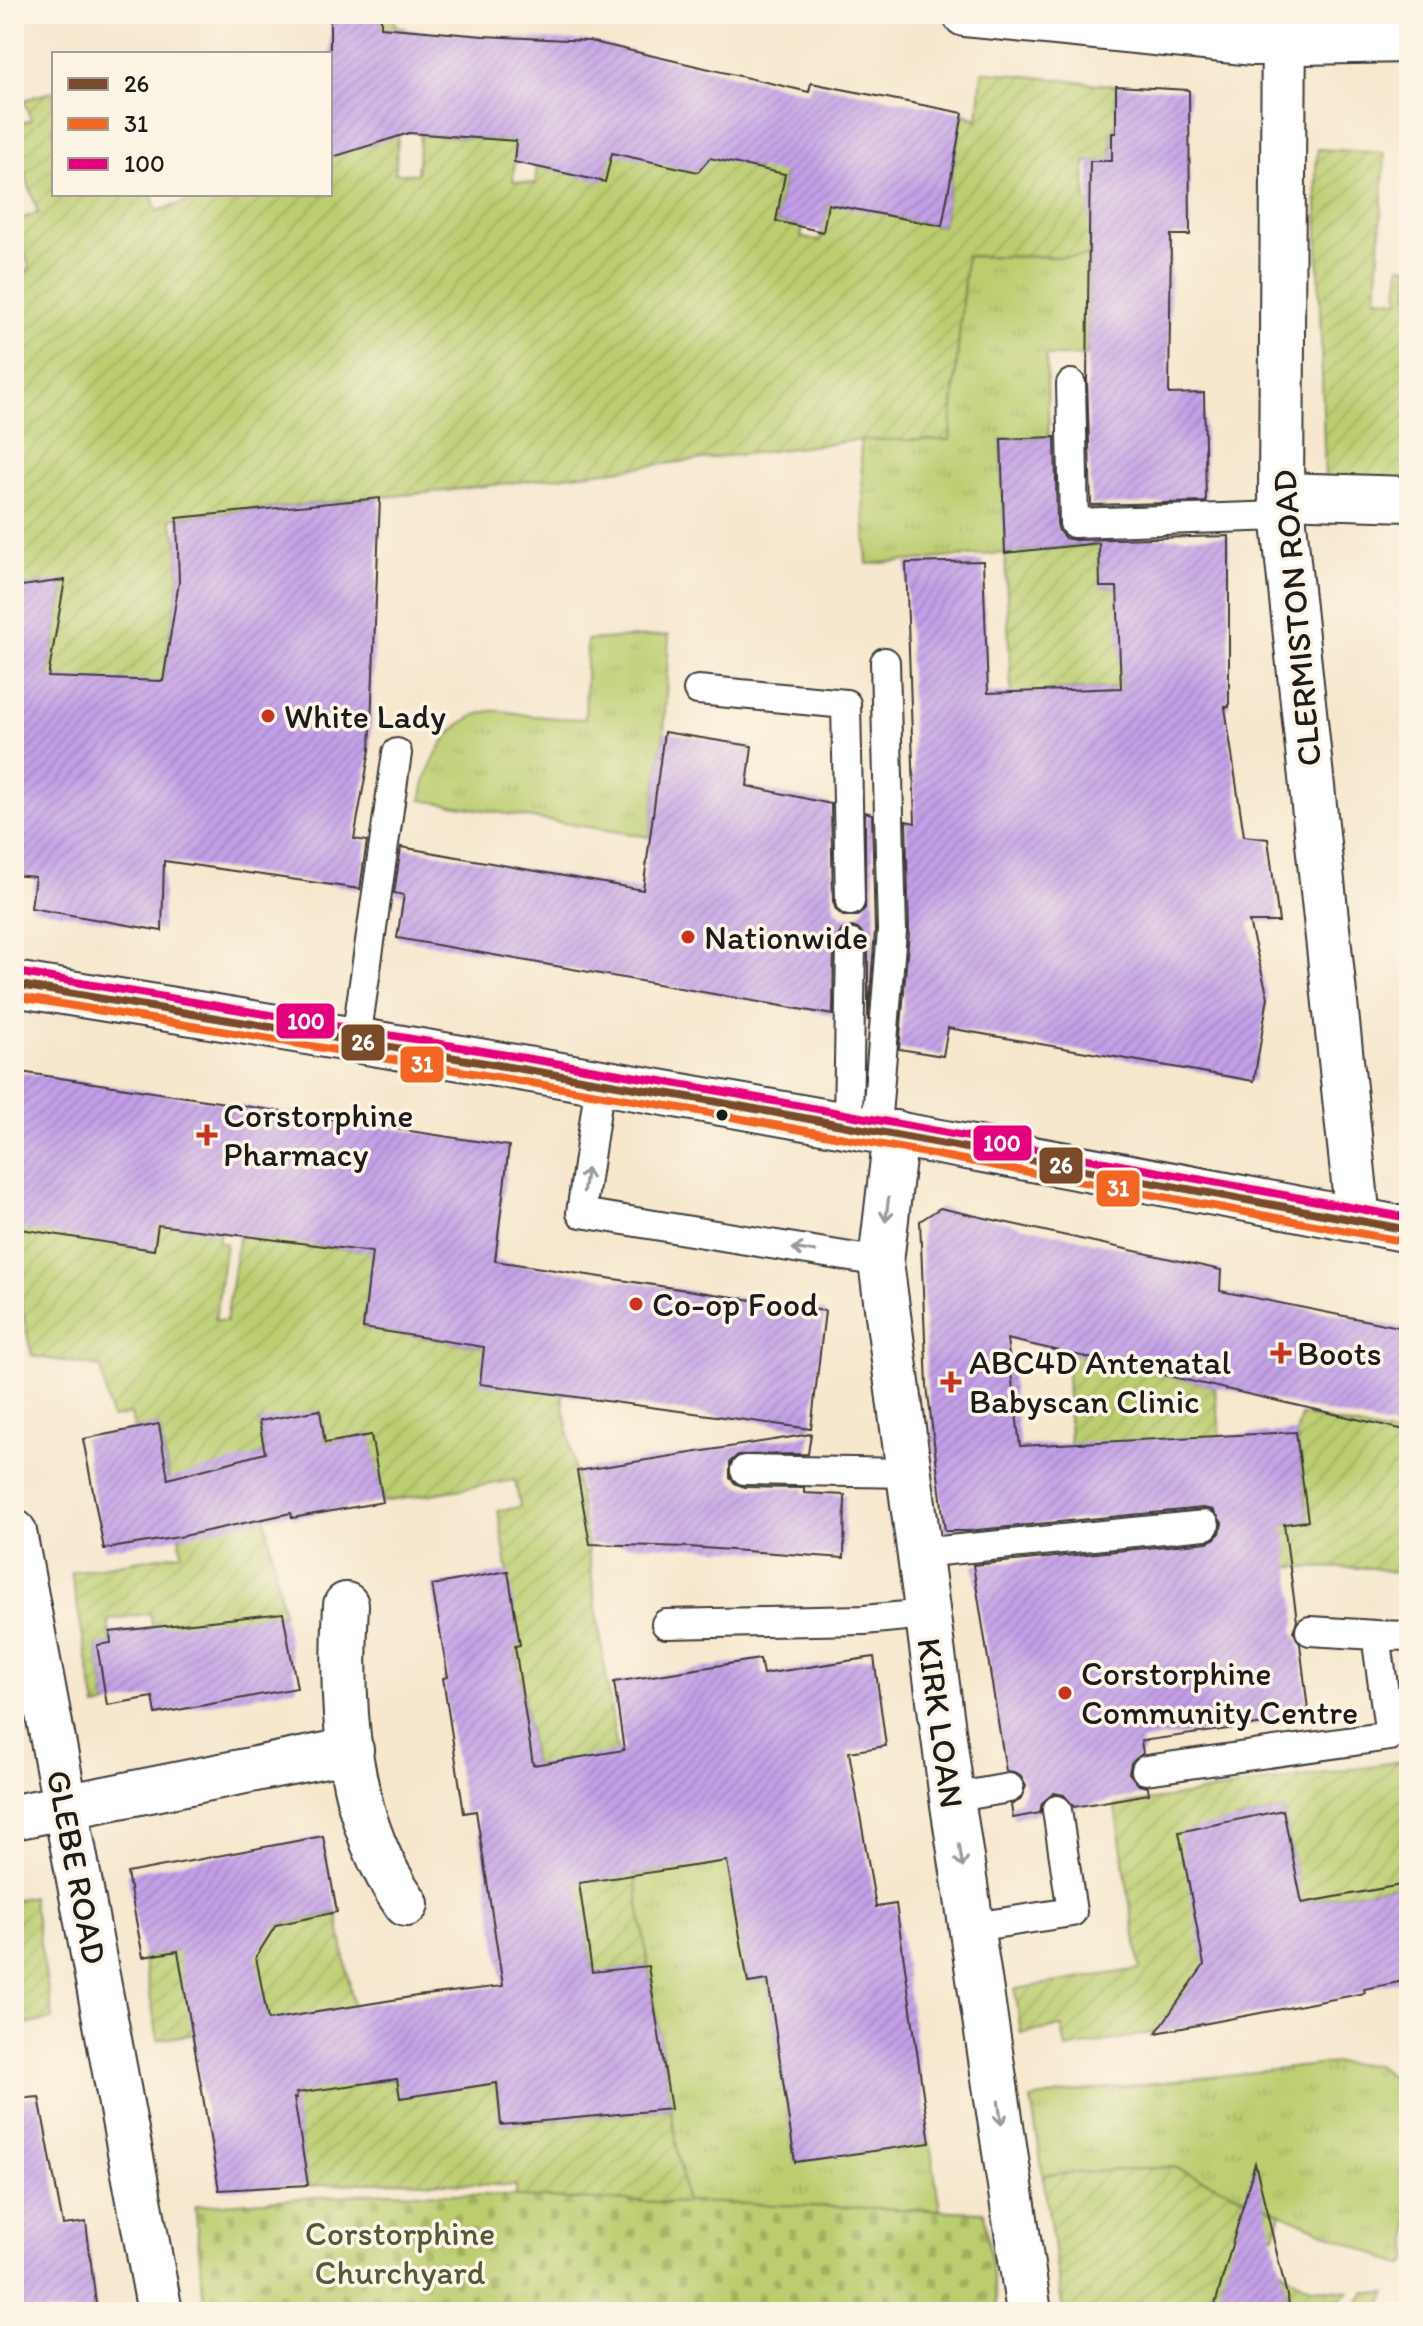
<svg xmlns="http://www.w3.org/2000/svg" width="1423" height="2326" font-family="Itim,sans-serif">
  <defs>
    <pattern id="grass-tufts" width="24" height="20" patternUnits="userSpaceOnUse" patternTransform="scale(2)"><rect width="24" height="20" fill="#bccd70"/><path d="M3 7l-1-3M5 7V3M7 7l1-3M15 17l-1-3M17 17v-4M19 17l1-3" fill="none" stroke="#a1af60"/></pattern>
    <pattern id="cemetery-stones" width="16" height="16" patternUnits="userSpaceOnUse" patternTransform="scale(2)"><rect width="16" height="16" fill="#bccd70"/><path d="M2 7V4a2 2 0 0 1 4 0v3zM10 15v-3a2 2 0 0 1 4 0v3z" fill="#a1af60"/></pattern>
    <pattern id="garden-furrows" width="10" height="10" patternUnits="userSpaceOnUse" patternTransform="scale(2)"><rect width="10" height="10" fill="#bccd70"/><path d="M-1 1l2-2M0 10L10 0M9 11l2-2" fill="none" stroke="#a1af60"/></pattern>
    <pattern id="building-hatch" width="6" height="6" patternUnits="userSpaceOnUse" patternTransform="scale(2)"><rect width="6" height="6" fill="#c29fe6"/><path d="M-1 1l2-2M0 6l6-6M5 7l2-2" fill="none" stroke="#a688c5"/></pattern>
  </defs>
  <rect width="100%" height="100%" fill="#fcf5e5"/>
  <filter id="ink" filterUnits="userSpaceOnUse"><feTurbulence type="fractalNoise" baseFrequency=".0125" numOctaves="2"/><feDisplacementMap in="SourceGraphic" scale="16" xChannelSelector="R" yChannelSelector="G"/><feConvolveMatrix kernelMatrix="1 2 1 2 8 2 1 2 1" color-interpolation-filters="sRGB"/></filter>
  <filter id="wash" filterUnits="userSpaceOnUse"><feTurbulence type="fractalNoise" baseFrequency=".006" numOctaves="4" result="noise"/><feDisplacementMap in="SourceGraphic" scale="32" xChannelSelector="R" yChannelSelector="G"/><feGaussianBlur stdDeviation="1.8" result="paint"/><feColorMatrix in="noise" values="0 0 0 0 0 0 0 0 0 0 0 0 0 0 0 0 0 1.4 0 .05"/><feComposite in="paint" operator="in"/></filter>
  <g filter="url(#wash)">
    <rect width="100%" height="100%" fill="#f6e7cd"/>
    <!-- grass -->
    <path fill="url(#grass-tufts)" stroke="#6c7446" stroke-width="2" d="M966,256L1171,257V263L1089,262L1087,356H1046L1049,437L1001,439L1005,553L867,564L860,440H950Z
      M669,635L664,732L650,837L421,800C428,762 447,719 490,711C503,709 521,715 534,716C551,718 568,719 585,719L587,640Z
      M726,1851L748,1982L768,1980L795,2161L930,2143L940,2210L686,2203L634,1875L675,1869Z
      M1336,2063L1376,2065L1392,2077L1408,2096L1409,2260L1403,2266L1174,2167L1043,2175L1031,2099L1073,2092Z"/>
    <!-- cemetery -->
    <path fill="url(#cemetery-stones)" stroke="#6c7446" stroke-width="2" d="M390,2192L984,2212L998,2312H205L195,2206Z"/>
    <!-- garden -->
    <path fill="url(#garden-furrows)" stroke="#6c7446" stroke-width="2" d="M381,14H396L395,25L407,29L395,173L417,174L420,134L516,141L513,181L535,184L539,143C605,143 696,145 757,170L761,141L788,156L776,221L803,227L801,237L820,241L832,185L902,186L896,217L942,226L963,113L978,120L982,71L1116,86V133H1112V161L1085,162L1086,202H1112L1113,257L966,256L950,440H860L444,491L170,518L178,543L179,582L163,681L32,764L65,581L14,587V275L30,269L14,221L38,213L14,141V125L31,120L24,100L54,91V194H151L157,211L212,194H330V107H379Z
      M1318,149L1385,153L1376,298L1398,300L1400,266L1409,267V488L1325,482L1316,167Z
      M1099,544L1101,587H1120L1121,694L1112,688L1057,690L1059,732L1013,736L1005,553Z
      M162,1194L220,1232L218,1242L226,1243L215,1320L226,1321L239,1234L274,1240L279,1212L320,1246L359,1250L364,1224L389,1228L372,1254L363,1328L484,1347L562,1395L587,1544L648,1966L593,1973L586,1931L570,1933L534,1765L516,1652L486,1650L519,1645L498,1510L520,1507L515,1480L383,1502L370,1435L325,1443L320,1411L259,1422L265,1453L254,1456L283,1613L154,1635L150,1613L108,1620L111,1643L97,1646L107,1705L96,1707L71,1572L182,1553L159,1425L134,1429L131,1414L111,1418L101,1367L32,1356L14,1273V1228Z
      M1066,1352L1214,1386L1226,1473L1070,1444Z
      M1301,1415L1409,1438V1575L1372,1568L1261,1567L1252,1527L1308,1521L1296,1434Z
      M1409,1760V1923L1401,1885L1301,1903L1283,1810L1236,1820L1211,1912L1199,2024L1066,2049L1062,2027L1021,2033L1015,1989L1140,1969L1115,1806Z
      M32,1896L53,2019L14,2027V1900Z
      M337,1913L367,2083L397,2079L491,2024L501,2125L671,2109L686,2203L516,2197V2186L500,2185L394,2181L308,2186L296,2115L282,2100L297,2097L291,2061L267,2021L158,2040L143,1957L181,1950L251,1930Z
      M1174,2167L1281,2213L1275,2235L1238,2225C1257,2243 1282,2276 1305,2285C1319,2290 1336,2289 1350,2291L1325,2312H1291L1283,2281L1166,2308V2312H1063L1043,2175Z
      M1366,2292L1387,2293L1378,2312H1350Z"/>
    <g id="blocks">
      <!-- building -->
      <path fill="url(#building-hatch)" d="M330,14H381V27L483,36L589,41L809,92L811,83L963,113L942,226L828,204L823,232L776,221L785,174L710,158L698,172L612,153L605,182L514,162L516,141L409,133L330,158Z
        M1116,86L1189,90L1190,235H1171L1169,394L1204,393L1206,502L1091,505L1087,380L1090,161H1112V133H1116Z
        M1055,437L1057,523L1059,531L1065,538L1075,540L1229,536V707H1225L1244,836L1268,839L1279,922H1249L1268,997L1254,1081L948,1028L943,1056L899,1049L909,932L906,821L915,823L906,563L983,561L988,693L1121,688L1117,587H1100L1099,543L1005,553L1001,439Z
        M380,498L370,750L354,839L367,841L360,889L164,861L162,931L31,908L35,877L14,875V587L65,580L48,677L163,681L179,582L177,518Z
        M664,732L752,746L747,786L831,804L833,901L836,910L843,916H858L865,908V812L872,814L875,931L868,1021V944L860,930L852,927L842,930L834,943L833,1015L397,938L404,895L394,893L401,847L643,890Z
        M14,1071L509,1146L495,1261L825,1311L811,1429L480,1384L484,1347L363,1328L372,1252L158,1225L154,1250L14,1228Z
        M940,1208L1221,1270L1220,1291L1409,1329V1431L1007,1339L1020,1446L1296,1432L1308,1521L1284,1524L1297,1621L1293,1631L1300,1644L1309,1718L1141,1741L1143,1753L1131,1763L1129,1773L1139,1785L1148,1787L1149,1794L1074,1807L1064,1795L1054,1793L1042,1803L1040,1813L1013,1818L1011,1805L1020,1800L1026,1786L1021,1777L1014,1772L1006,1771L973,1565L1207,1542L1214,1539L1220,1533L1222,1523L1213,1510L1203,1508L967,1531H945L927,1386L920,1221Z
        M320,1410L325,1443L371,1435L383,1502L292,1518L291,1513L179,1537L104,1549L83,1439L159,1424L168,1479L265,1453L259,1421Z
        M811,1434L808,1454L738,1455L730,1462V1478L736,1484L745,1487L804,1488V1493L845,1495L844,1558L689,1547L590,1544L577,1471Z
        M508,1571L520,1645L515,1646L533,1765L624,1750L614,1682L760,1659L763,1674L874,1657L886,1746L849,1752L876,1907L896,1904L930,2143L795,2162L768,1980L748,1983L727,1861L579,1883L592,1972L648,1966L671,2109L501,2125L497,2083L400,2098L397,2079L296,2093L297,2098H294L308,2185L219,2190L178,1951L143,1957L127,1873L323,1836L337,1912L276,1925L256,1957L268,2020L417,1996L503,1986L476,1811L464,1813L443,1678L448,1677L432,1585Z
        M283,1613L297,1688L156,1714L153,1697L107,1705L97,1645L111,1643L110,1632Z
        M1283,1810L1302,1903L1401,1885L1409,1924V1980L1364,1989L1365,1993L1156,2033L1204,1965L1179,1832Z
        M39,2097L63,2225L86,2222L97,2312H14V2099Z
        M1255,2163L1291,2312H1213Z"/>
    </g>
  </g>
  <g filter="url(#ink)">
    <use href="#blocks" fill-opacity="0" stroke="#3d3a37" stroke-width="2"/>
    <g fill="none" stroke-linecap="round" stroke-linejoin="round">
      <defs>
        <path id="lane" d="M1071,384L1074,523L1283,516
          M698,690L846,704L850,901
          M356,1039L397,753
          M600,1082L581,1213L881,1262
          M848,1123L851,944
          M876,1128L892,931L885,662
          M745,1470L909,1473
          M919,1553L1205,1525
          M666,1624L864,1620L926,1614
          M1310,1631L1376,1635
          M1146,1770L1390,1736L1376,1635L1409,1636
          M952,1798L1009,1788
          M973,1927L1072,1912L1057,1810"/>
        <path id="street" d="M965,14L1254,43L1409,40
          M1281,495L1409,499
          M896,1133L881,1262L952,1798L1029,2312
          M14,1532L160,2312
          M346,1605C340,1706 346,1820 406,1904
          M14,1817L351,1750"/>
        <path id="secondary" d="M1284,14L1281,495L1358,1220"/>
        <path id="primary" d="M14,984C480,1059 945,1140 1409,1230"/>
      </defs>
      <!-- lane casing -->
      <use href="#lane" stroke="#3d3a37" stroke-width="32"/>
      <!-- street casing -->
      <use href="#street" stroke="#3d3a37" stroke-width="48"/>
      <!-- secondary casing -->
      <use href="#secondary" stroke="#3d3a37" stroke-width="48"/>
      <!-- primary casing -->
      <use href="#primary" stroke="#3d3a37" stroke-width="48"/>
      <!-- lane -->
      <use href="#lane" stroke="#fff" stroke-width="28"/>
      <!-- street -->
      <use href="#street" stroke="#fff" stroke-width="44"/>
      <!-- secondary -->
      <use href="#secondary" stroke="#fff" stroke-width="44"/>
      <!-- primary -->
      <use href="#primary" stroke="#fff" stroke-width="44"/>
      <defs>
        <path id="bus-1" d="M14,984L712,1101L1409,1230"/>
        <path id="bus-2" d="M14,996L710,1113L1407,1242"/>
        <path id="bus-3" d="M16,972L714,1090L1409,1218"/>
      </defs>
      <!-- bus-1 casing -->
      <use href="#bus-1" stroke="#fcf5e5" stroke-width="14"/>
      <!-- bus-2 casing -->
      <use href="#bus-2" stroke="#fcf5e5" stroke-width="14"/>
      <!-- bus-3 casing -->
      <use href="#bus-3" stroke="#fcf5e5" stroke-width="14"/>
      <!-- bus-1 -->
      <use href="#bus-1" stroke="#7a4b2a" stroke-width="8"/>
      <!-- bus-2 -->
      <use href="#bus-2" stroke="#f26522" stroke-width="8"/>
      <!-- bus-3 -->
      <use href="#bus-3" stroke="#e5007d" stroke-width="8"/>
    </g>
    <!-- one-way arrows -->
    <defs><path id="oneway-shaft" d="M-6 0H5M1.5-3L5.5 0L1.5 3" fill="none" stroke-width="1.6" stroke-linecap="round" stroke-linejoin="round" transform="scale(2)"/></defs>
    <g stroke="#999">
      <use href="#oneway-shaft" transform="translate(585 1180) rotate(-82)"/>
      <use href="#oneway-shaft" transform="translate(887 1210) rotate(97)"/>
      <use href="#oneway-shaft" transform="translate(804 1250) rotate(-171)"/>
      <use href="#oneway-shaft" transform="translate(961 1856) rotate(81)"/>
      <use href="#oneway-shaft" transform="translate(1000 2113) rotate(82)"/>
    </g>
  </g>
  <!-- markers -->
  <g fill="#c8321e" stroke="#fcf5e5" stroke-width="3">
    <circle cx="268" cy="716" r="8"/>
    <circle cx="688" cy="937" r="8"/>
    <path d="M203 1123h8v8h8v8h-8v8h-8v-8h-8v-8h8z"/>
    <circle cx="636" cy="1304" r="8"/>
    <path d="M1277 1341h8v8h8v8h-8v8h-8v-8h-8v-8h8z"/>
    <path d="M947 1370h8v8h8v8h-8v8h-8v-8h-8v-8h8z"/>
    <circle cx="1065" cy="1693" r="8"/>
  </g>
  <circle fill="#1c1c1c" stroke="#fcf5e5" stroke-width="3" cx="722" cy="1115" r="7"/>
  <g text-anchor="middle" stroke-width="7" stroke-linejoin="round" paint-order="stroke">
    <!-- street labels -->
    <g font-size="34" fill="#1c1c1c" stroke="#fcf5e5">
      <text transform="translate(1296 618) rotate(-95)" y="12">CLERMISTON ROAD</text>
      <text transform="translate(941 1723) rotate(82)" y="12">KIRK LOAN</text>
      <text transform="translate(77 1867) rotate(79)" y="12">GLEBE ROAD</text>
    </g>
    <!-- poi labels -->
    <g font-size="34" fill="#1c1c1c" stroke="#fcf5e5" text-anchor="start">
      <text x="284" y="728">White Lady</text>
      <text x="704" y="949">Nationwide</text>
      <text x="223" y="1127">Corstorphine<tspan x="223" dy="39">Pharmacy</tspan></text>
      <text x="652" y="1316">Co-op Food</text>
      <text x="1297" y="1365">Boots</text>
      <text x="969" y="1374">ABC4D Antenatal<tspan x="969" dy="39">Babyscan Clinic</tspan></text>
      <text x="1081" y="1685">Corstorphine<tspan x="1081" dy="39">Community Centre</tspan></text>
    </g>
    <!-- park labels -->
    <g font-size="34" fill="#545a39" stroke="#fcf5e5">
      <text x="400" y="2245">Corstorphine<tspan x="400" dy="39">Churchyard</tspan></text>
    </g>
  </g>
  <g stroke="#fcf5e5" stroke-width="3">
    <rect x="275" y="1002" width="61" height="38" rx="8" fill="#e5007d"/>
    <rect x="340" y="1023" width="46" height="39" rx="8" fill="#7a4b2a"/>
    <rect x="399" y="1045" width="46" height="39" rx="8" fill="#f26522"/>
    <rect x="972" y="1124" width="61" height="38" rx="8" fill="#e5007d"/>
    <rect x="1038" y="1146" width="46" height="39" rx="8" fill="#7a4b2a"/>
    <rect x="1095" y="1169" width="46" height="39" rx="8" fill="#f26522"/>
  </g>
  <g font-size="22" text-anchor="middle" font-weight="bold" fill="#fff">
    <text x="306" y="1029">100</text>
    <text x="363" y="1050">26</text>
    <text x="422" y="1072">31</text>
    <text x="1002" y="1151">100</text>
    <text x="1061" y="1173">26</text>
    <text x="1118" y="1196">31</text>
  </g>
  <!-- margin -->
  <rect width="1423" height="2326" fill="none" stroke="#fcf5e5" stroke-width="48"/>
  <!-- legend -->
  <rect x="52" y="52" width="280" height="144" fill="#fcf5e5" stroke="#a29e95" stroke-width="2"/>
  <rect x="68" y="78" width="40" height="12" fill="#7a4b2a" stroke="#a29e95" stroke-width="2"/>
  <text x="124" y="92" font-size="24" fill="#1c1c1c">26</text>
  <rect x="68" y="118" width="40" height="12" fill="#f26522" stroke="#a29e95" stroke-width="2"/>
  <text x="124" y="132" font-size="24" fill="#1c1c1c">31</text>
  <rect x="68" y="158" width="40" height="12" fill="#e5007d" stroke="#a29e95" stroke-width="2"/>
  <text x="124" y="172" font-size="24" fill="#1c1c1c">100</text>
</svg>
